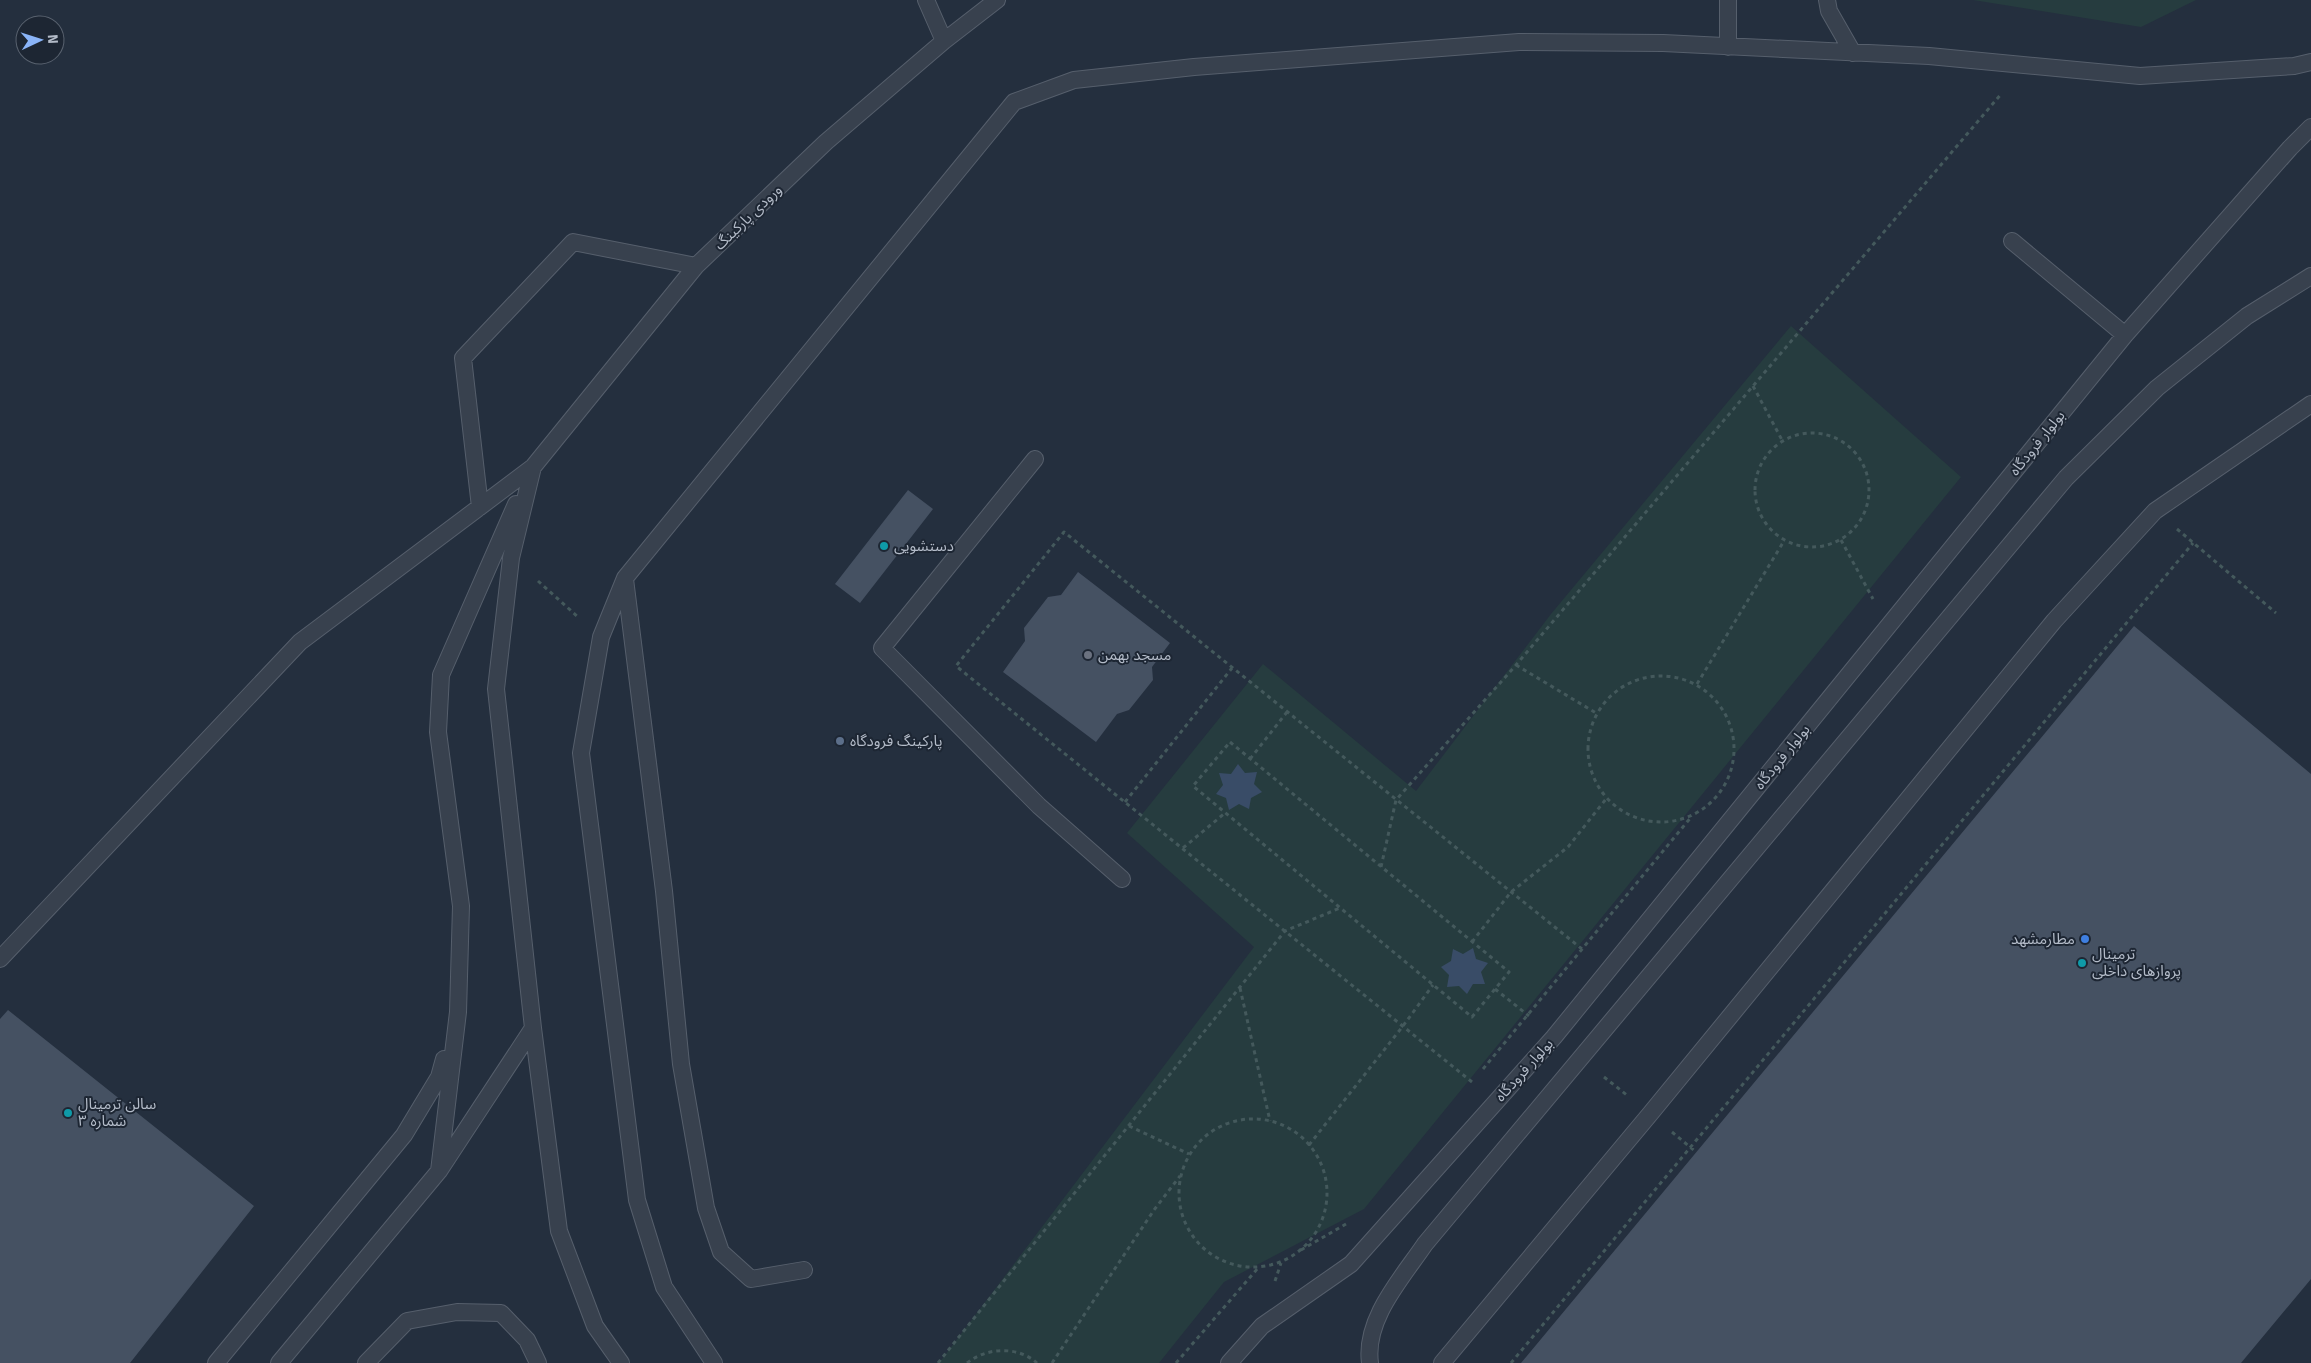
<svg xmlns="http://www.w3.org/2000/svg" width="2311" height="1363" font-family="'Fira Sans','Noto Sans Arabic',sans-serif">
  <rect width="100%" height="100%" fill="#242f3e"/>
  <!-- green -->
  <path fill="#263c3f" d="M1973,0H2196L2141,27Z
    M1791,326L1961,477L1364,1209L1224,1282L1159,1363H939L1254,947L1127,833L1263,664L1416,791L1551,614Z"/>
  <!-- water -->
  <path fill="#394c67" d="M1238,764L1245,773L1257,772L1254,784L1262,792L1251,798L1249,809L1239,804L1229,810L1226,798L1216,794L1223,785L1219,773L1231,774Z
    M1473,948L1476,959L1488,963L1481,972L1485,984H1473L1467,994L1459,986L1447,987L1449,975L1441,967L1451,961L1453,949L1463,954Z"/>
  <!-- building -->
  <path fill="#455162" d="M908,490L933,509L860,603L835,584Z
    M1078,572L1170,643L1152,667L1153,680L1129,710L1117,714L1096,742L1003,672L1025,641L1024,628L1048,597L1061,595Z
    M2134,626L2311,774V1279L2241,1363H1521Z
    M8,1010L254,1206L130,1363H0V1019Z"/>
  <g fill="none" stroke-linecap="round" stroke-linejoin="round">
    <defs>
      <path id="service" d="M926,0L944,41
        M1728,0V47
        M1827,0L1829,11L1853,53
        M2012,241L2125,335
        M1035,459L882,648L1039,806L1122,879
        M533,467L511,558L496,689L533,1028L559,1231L595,1326L621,1363
        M480,507L463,358L573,242L696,266
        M625,579L664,891L681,1064L706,1208L721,1252L751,1279L804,1270
        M0,959L300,642L533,467L696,266L826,142L944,41L997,0
        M439,1171L458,1012L461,906L438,732L441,675L516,504
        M216,1363L404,1135L439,1077L444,1059
        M279,1363L439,1171L533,1028
        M366,1363L407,1321L457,1312L501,1313L527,1340L538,1363
        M714,1363L664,1287L637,1200L581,753L601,637L625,578L1014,102L1074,80L1194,67L1519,42L1663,43L1929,56L2140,76L2294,66L2311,62
        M1229,1363L1262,1326L1351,1264L1554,1037L2125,335L2290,148L2311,127
        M1370,1363C1364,1319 1402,1278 1425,1244L2066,478L2157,388L2247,316L2311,276
        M1442,1363L1650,1114L2054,621L2155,511L2311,404"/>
    </defs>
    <!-- service casing -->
    <use href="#service" stroke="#565f6c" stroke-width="18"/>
    <!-- path -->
    <path stroke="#44595c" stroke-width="3" stroke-dasharray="4 4" stroke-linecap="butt" d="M1753,386L1782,440
      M1755 490a57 57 0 1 1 114 0a57 57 0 1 1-114 0Z
      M2177,529L2276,613
      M1841,540L1873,599
      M538,581L578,617
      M1516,665L1596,713
      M1588 749a73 73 0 1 1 146 0a73 73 0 1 1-146 0Z
      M1697,684L1784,541
      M1230,742L1509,972L1472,1017L1193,786Z
      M1250,759L1287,712
      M1125,802L1232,668
      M1183,848L1225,813
      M1381,867L1396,800L1516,665L2002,93
      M1472,942L1511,892L1568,847L1606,799
      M1240,988L1270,1121
      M1495,989L1529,1016
      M1483,1069L1692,816
      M1604,1077L1628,1096
      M1472,1082L956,666L1064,532L1582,949
      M1179 1193a74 74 0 1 1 148 0a74 74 0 1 1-148 0Z
      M1129,1126L1189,1154
      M1672,1132L1696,1152
      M1309,1145L1403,1026L1433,985
      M1301,1250L1346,1224
      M1275,1281L1281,1263
      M938,1363L1285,931L1340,908
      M967,1363C987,1347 1018,1346 1037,1363
      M1052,1363L1154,1210L1180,1176
      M1176,1363L1258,1268
      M1511,1363L2193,543"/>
    <!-- service -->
    <use href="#service" stroke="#38414e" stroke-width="16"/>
  </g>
  <!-- markers -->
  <g fill="#0f9aa8" stroke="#1d2633" stroke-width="2">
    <circle cx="884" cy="546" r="5"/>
    <circle cx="2082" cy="963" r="5"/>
    <circle cx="68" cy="1113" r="5"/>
  </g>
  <circle fill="#6b7280" stroke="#1d2633" stroke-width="2" cx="1088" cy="655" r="5"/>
  <circle fill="#5c6f8a" stroke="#1d2633" stroke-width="2" cx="840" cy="741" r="5"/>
  <circle fill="#3f7fe0" stroke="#1d2633" stroke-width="2" cx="2085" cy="939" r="5"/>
  <g text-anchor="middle" stroke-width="4" stroke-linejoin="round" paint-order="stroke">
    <!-- street labels -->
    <g font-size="15" fill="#b4bcc9" stroke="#1d2633">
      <text transform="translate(748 217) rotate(-44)" y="5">ورودی پارکینگ</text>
      <text transform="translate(2037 443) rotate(-51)" y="5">بولوار فرودگاه</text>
      <text transform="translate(1782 757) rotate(-51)" y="5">بولوار فرودگاه</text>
      <text transform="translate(1524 1070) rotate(-48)" y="5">بولوار فرودگاه</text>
    </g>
    <!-- poi labels -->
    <g font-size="15" fill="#b4bcc9" stroke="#1d2633" text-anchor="start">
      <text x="894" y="551">دستشویی</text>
      <text x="1098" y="660">مسجد بهمن</text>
      <text x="850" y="746">پارکینگ فرودگاه</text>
      <text x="2075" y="944" text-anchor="end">مطارمشهد</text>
      <text x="2092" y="959">ترمینال<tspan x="2092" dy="17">پروازهای داخلی</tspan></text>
      <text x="78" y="1109">سالن ترمینال<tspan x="78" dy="17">شماره ۳</tspan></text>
    </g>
  </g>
  <!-- north arrow -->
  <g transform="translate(40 40) rotate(86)"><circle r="24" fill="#1d2633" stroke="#59626f"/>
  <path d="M0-4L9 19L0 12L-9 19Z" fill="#8ab4f8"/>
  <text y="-8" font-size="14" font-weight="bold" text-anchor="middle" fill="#b4bcc9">N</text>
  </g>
</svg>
